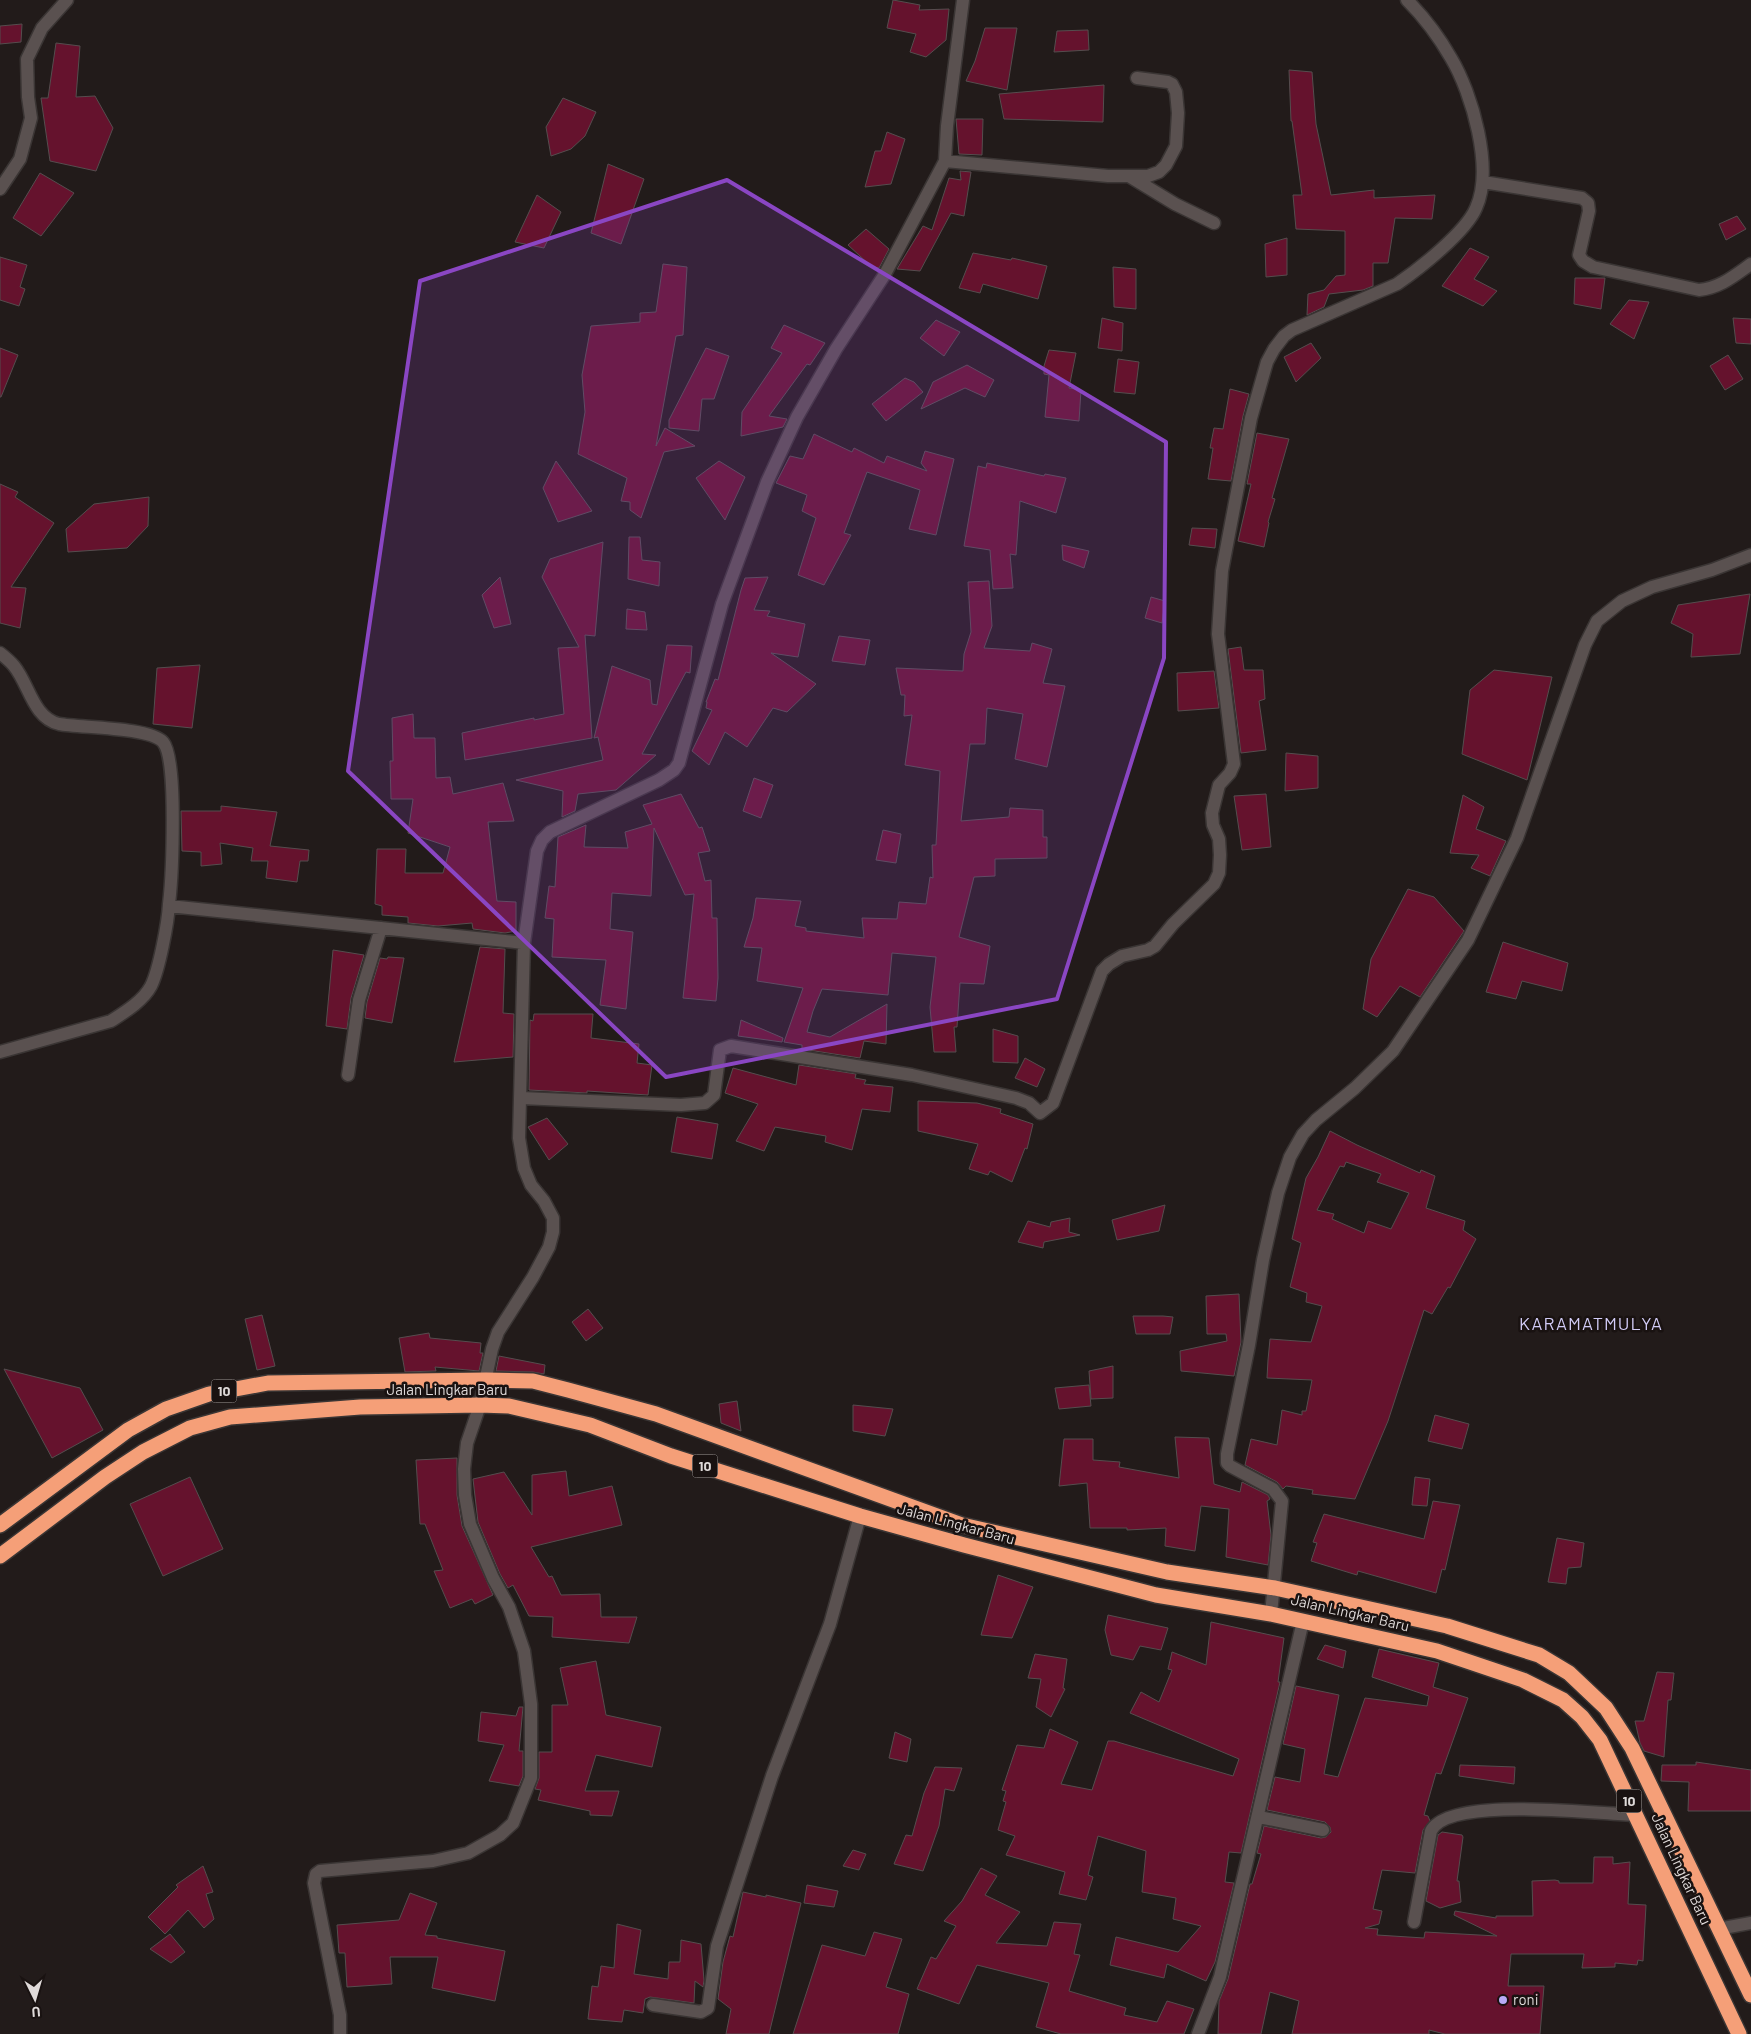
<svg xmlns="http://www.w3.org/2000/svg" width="1751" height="2034" font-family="Barlow,sans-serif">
  <rect width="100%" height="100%" fill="#221b1a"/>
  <!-- building -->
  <path fill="#65122d" stroke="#554d4e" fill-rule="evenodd" d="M893,0L920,5L919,10L949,9L946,40L926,57L910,52L916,34L887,28Z
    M22,24L21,42L0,44V26Z
    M985,28H1017L1007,90L966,81L975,61Z
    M1088,30L1089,50L1054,52L1057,31Z
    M56,43L80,46L76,97L95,96L113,128L96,171L50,161L41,98H48Z
    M1289,70L1312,72L1316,124L1331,195L1374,190V198L1435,195L1432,219L1395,218L1388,263H1373V286L1363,290L1329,294L1324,307L1307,315L1308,294L1324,290L1336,276L1345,275V231L1296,229L1293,195H1302L1292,121H1291Z
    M1104,85L1103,122L1004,119L999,94Z
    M563,98L596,112L585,136L571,149L551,156L546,127Z
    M956,119H983L982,155L959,154Z
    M887,132L905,139L891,184L865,187L875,151H881Z
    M608,164L644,179L621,244L591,233Z
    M960,171L971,172L964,216L951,213L920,271L897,269L923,226L932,230L949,178L961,180Z
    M40,173L74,193L41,236L13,218Z
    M537,195L561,212L544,248L515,242Z
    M1737,216L1746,229L1726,240L1719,224Z
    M866,229L889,249L879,268L872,267L848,245Z
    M1287,238V275L1266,277L1265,244Z
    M1470,248L1489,257L1474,279L1497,291L1483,306L1442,286Z
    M973,253L1011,260L1012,258L1047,266L1038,299L983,284L980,293L959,288Z
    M0,257L27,265L20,287L25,289L19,306L0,300Z
    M663,264L687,267L683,335L676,336L656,446L665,428L695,446L664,452L641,518L630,510V502L621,501L627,478L578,454L585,412L582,375L591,326L640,322V313L656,312Z
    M1113,267L1136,269V309L1114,307Z
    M1575,278H1605L1601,309L1574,304Z
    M1629,300L1649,302L1634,339L1610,324Z
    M1102,318L1123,323L1122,351L1098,348Z
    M1733,318L1751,319V344L1736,343Z
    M936,320L960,332L944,356L920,338Z
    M784,325L825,343L810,365L807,364L769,416L787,419L783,427L741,436L742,412L782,353L771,348Z
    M1311,343L1321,358L1296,382L1284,357Z
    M0,348L18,355L1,397H0Z
    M706,348L729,356L714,399H702L699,431L669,428V420Z
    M1049,350L1076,353L1069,388L1081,390L1079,421L1045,417L1049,375L1044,374V366Z
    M1728,355L1743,379L1725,390L1710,366Z
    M1118,359L1139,362L1135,394L1114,392Z
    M967,365L994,380L985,397L965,388L921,409L933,382Z
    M905,378L914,382L923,392L886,421L872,404Z
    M1230,389L1249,394L1243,416L1231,481L1208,479L1213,448H1210L1214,428L1223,429Z
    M1257,433L1289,439L1272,498L1275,499L1268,522L1269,523L1264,547L1238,541L1251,484H1247Z
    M814,434L852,452L854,448L884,463L887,456L927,471L921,463L925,451L954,459L936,535L909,529L920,490L867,472L844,533L851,535L824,585L798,575L816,518L802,511L807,495L776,483L790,456L803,459Z
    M556,461L592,511L558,522L543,488Z
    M719,461L745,477L725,520L696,478Z
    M987,463L1044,476L1045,474L1066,478L1056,513L1020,501L1016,555L1010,554L1013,588L993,589L990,550L964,546L978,466L986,468Z
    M0,484L18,492L15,497L54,523L11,587L26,588L20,628L0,623Z
    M149,497L148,526L127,548L68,552L66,529L94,504Z
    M1192,528L1217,529L1215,548L1189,545Z
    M629,537H640L642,560L660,562L659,586L628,579Z
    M603,542L595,636L585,635L592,738L465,760L462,733L534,718V720L564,714L558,648L579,647L542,577L550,559Z
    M1062,545L1089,551L1084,568L1063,560Z
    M500,577L511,624L494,628L482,595Z
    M768,577L754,610L770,611L767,616L805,624L798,657L771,653L816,684L787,712L773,708L747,747L725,732L709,765L692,751L712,710L706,708L707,702H706L715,679L718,680L741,590L745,578Z
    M989,581L992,626L984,648L1030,651L1032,643L1052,649L1043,683L1065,686L1047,767L1015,759L1023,714L987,708L985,744H970L961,821L1009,817L1010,808L1043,810V837H1047V858L995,859V876L974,877L959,937L990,946L984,984L960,983L957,1027H954L956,1052H934L930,1007L936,957L892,953L888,995L822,989L813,1011L807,1032L830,1037L887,1004L886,1044L864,1041L860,1058L802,1049V1045L784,1042L803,988L757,981L762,948L744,947L753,918L756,898L801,901L795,926L806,928V931L864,938L862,918L897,919L899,902L926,904L930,877L933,878L932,845H936L940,771L905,765L912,715L904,716L905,695H901L896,668L963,671L964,654L971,632L968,582Z
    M1750,594L1740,654L1691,657L1693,634L1671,623L1678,605Z
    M1151,597L1165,601L1162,623L1145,618Z
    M627,609L645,612L647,630L626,629Z
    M839,636L870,640L865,665L832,661Z
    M667,645L692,646L690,673L686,672L642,754L656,755L616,790L578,794L575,811L562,817L563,791L516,780L603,760L598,737L594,738L612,666L650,680L652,704L657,705Z
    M1241,647L1244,670H1263L1265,699L1259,701L1266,750L1241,753L1228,649Z
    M200,665L192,728L153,724L157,668Z
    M1494,670L1552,677L1527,780L1462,754L1470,690Z
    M1214,671L1219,708L1178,711L1177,673Z
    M413,714L414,738H435L436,778L450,777L453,794L503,783L514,821L488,822L497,901L516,902V931L505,933L473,929L472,923L438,926L408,923V917L382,915V906L375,904L377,849H406L405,873H443L450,847L408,833L413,799H391L390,761H393L392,718Z
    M1286,753L1318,756V788L1285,791Z
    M754,778L773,785L761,818L743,811Z
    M681,794L699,828L702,827L710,851L698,853L705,881L711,880L712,918H717L718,978L716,1001L683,998L694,894L685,895L654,828L651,896L612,893L610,929L633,932L626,1009L600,1005L606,960L552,957L554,919L545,918L549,886L555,887L558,837L586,825L584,847L628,848L625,832L652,824L643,805Z
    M1266,794L1271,847L1242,850L1234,796Z
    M1463,795L1484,807L1476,829L1506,841L1490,876L1471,868L1479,855L1450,853Z
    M221,806L277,812L270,846L309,850L308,861H300L297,882L266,878L268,861H251L253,848L220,843L222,864L201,866V852L182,851L181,811H221Z
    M883,830L901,834L896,863L876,860Z
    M1408,889L1434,897L1464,931L1420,997L1400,986L1377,1017L1363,1009L1371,959Z
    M1503,942L1568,963L1562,991L1522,981L1516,999L1486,992Z
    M480,947L505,949L503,1013L514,1014L513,1057L454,1062Z
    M333,950L364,955L351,998L347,1029L326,1026Z
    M388,957L404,958L392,1023L365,1018L367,1002L380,958L387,959Z
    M534,1014H593L591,1038L639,1044L637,1063L652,1065L648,1095L587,1091V1093L529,1090L530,1020L533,1021Z
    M741,1020L783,1038L782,1042L738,1036Z
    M993,1029L1018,1036V1063L993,1062Z
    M1025,1058L1045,1069L1037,1087L1015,1078Z
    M799,1065L856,1074L855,1078L866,1080L864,1084L893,1087L890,1112L862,1109L852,1150L825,1142L826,1136L775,1127L764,1151L736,1141L758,1104L725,1093L733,1068L796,1085Z
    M918,1101L977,1103L1001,1109L1000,1113L1033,1124L1027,1149L1025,1148L1012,1182L990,1171L988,1175L969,1169L978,1144L918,1131Z
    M677,1117L718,1124L712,1159L671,1152Z
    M547,1118L568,1144L549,1160L528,1127Z
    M1330,1131L1357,1145L1420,1173L1421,1170L1435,1176L1426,1208L1465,1221L1463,1230L1476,1239L1450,1288L1448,1287L1432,1314L1424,1310L1388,1421L1355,1499L1312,1494L1313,1490L1286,1486L1283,1489L1277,1482L1245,1465L1251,1439L1277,1445L1282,1410L1302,1415V1411H1306L1312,1380L1267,1378L1268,1360L1270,1339L1311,1342L1322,1306L1306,1302L1307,1293L1290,1287L1301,1243L1292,1239L1306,1178L1318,1157ZM1346,1162L1381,1174L1377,1182L1409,1193L1391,1229L1368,1221L1364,1233L1332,1219L1334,1214L1317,1210L1340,1166L1344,1167Z
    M1165,1205L1159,1231L1117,1240L1112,1220Z
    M1070,1218L1069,1232L1080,1235L1044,1242L1043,1248L1018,1242L1028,1221L1050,1227L1051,1222Z
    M1239,1294L1241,1342L1234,1376L1181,1371L1180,1351L1227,1341L1226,1334H1207L1206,1296Z
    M588,1309L603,1328L586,1341L572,1322Z
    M262,1315L275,1366L257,1370L245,1319Z
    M1133,1316H1163L1173,1317L1170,1334H1136Z
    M429,1333L430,1338L481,1343L480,1353H483L479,1371L435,1367L436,1371L405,1372L399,1338Z
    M499,1356L545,1365L544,1374L533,1372L496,1371Z
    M1113,1366V1398L1091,1399L1089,1371Z
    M4,1369L80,1388L103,1430L52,1458Z
    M1089,1385L1091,1406L1059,1409L1055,1388Z
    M737,1401L741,1431L721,1423L719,1404Z
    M853,1405L893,1409L885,1436L853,1431Z
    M1435,1415L1469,1424L1462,1449L1428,1441Z
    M1175,1437L1209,1438L1214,1484L1240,1492L1242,1482L1268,1495L1270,1499L1267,1501L1271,1535L1268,1565L1226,1557L1229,1509L1201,1506L1195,1551L1165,1546L1166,1528L1127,1530V1528H1090L1087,1483L1059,1486L1064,1439H1093V1460L1120,1462L1119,1467L1179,1478Z
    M457,1458V1495L462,1526L493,1595L475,1604L472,1599L450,1608L434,1571L443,1570L425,1524H420L416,1460Z
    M566,1471L569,1496L612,1486L622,1525L531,1547L549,1577L552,1576L561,1595L600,1594L601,1617H637L629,1643L552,1637L553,1617L529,1616L513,1585L508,1588L500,1574L478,1522L473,1479L504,1472L532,1515V1475Z
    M190,1477L223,1549L163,1576L130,1504Z
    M1415,1477L1430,1479L1427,1506L1412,1505Z
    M1433,1501L1460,1505L1445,1570L1442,1569L1436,1593L1358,1571L1357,1575L1311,1561L1317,1543L1313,1542L1324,1514L1424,1539Z
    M1557,1538L1584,1543L1581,1567L1568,1568L1566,1584L1548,1582Z
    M998,1575L1033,1587L1012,1638L981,1635Z
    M1108,1615L1168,1628L1161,1650L1140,1646L1133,1660L1111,1655L1105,1630Z
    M1211,1622L1284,1638L1278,1682H1280L1241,1853L1229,1852L1225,1882L1234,1883L1215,1962L1206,1981L1167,1964L1164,1978L1110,1965L1116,1937L1178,1952L1201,1926L1173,1919L1176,1898L1142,1892L1146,1851L1098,1836L1088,1875L1093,1877L1086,1900L1059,1894L1065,1872L1006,1855L1015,1836L998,1830L1006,1802L1003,1801L1006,1791L1002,1790L1017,1745L1044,1748L1050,1729L1078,1742L1061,1784L1092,1790L1108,1741H1114L1233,1776L1239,1759L1130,1713L1141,1692L1159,1702L1172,1670L1168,1669L1172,1652L1206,1665Z
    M1325,1645L1346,1651L1343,1668L1317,1659Z
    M1379,1649L1439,1663L1433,1687L1468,1698L1441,1774L1436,1773L1424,1815L1428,1816L1430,1821L1423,1830L1415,1873L1382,1870L1373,1909L1382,1911L1379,1924L1365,1928L1378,1929L1377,1935L1424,1938L1425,1932L1497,1936L1454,1915L1455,1911L1496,1918V1916H1533L1532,1881L1555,1880L1559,1881V1883H1593L1594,1857H1613V1864L1630,1862L1628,1904L1646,1905L1643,1961L1638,1960L1637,1965L1615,1963V1967L1582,1968L1584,1954H1511L1508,1986H1544L1540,2034H1445L1429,2030V2034H1292L1299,2001L1270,1992L1261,2034H1218L1219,2001L1228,1979L1250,1884H1252L1261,1854L1257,1853L1264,1826L1321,1838L1326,1837L1331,1832L1330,1827L1325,1822L1267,1810L1275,1777L1300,1782L1305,1749L1283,1744L1296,1686L1339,1695L1324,1774L1338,1777L1365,1698L1427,1706L1429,1696L1372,1677Z
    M1035,1654L1067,1659L1063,1688L1065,1689L1051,1717L1036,1707L1041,1679L1028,1678Z
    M596,1661L606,1715L661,1727L652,1767L596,1755L585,1791H619L612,1816L590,1815V1811L538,1800L541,1790L535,1789L539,1778V1752H552V1705H568L560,1668Z
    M1657,1672L1674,1673L1671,1700H1668L1664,1757L1644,1751L1640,1743L1635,1721H1644Z
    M519,1707H523L519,1751H523V1776L519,1786L489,1781L504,1745L478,1741L481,1712L516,1716Z
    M895,1732L911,1739L907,1762L889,1758Z
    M1696,1762L1751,1770V1811H1688L1689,1782L1661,1781L1662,1765H1696Z
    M1460,1765L1515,1767L1514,1784L1459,1776Z
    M935,1767L962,1768L954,1791L945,1789L939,1826L923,1871L894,1864L906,1835L912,1836L924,1793Z
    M1442,1832L1462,1835L1463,1837L1457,1881H1459L1461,1902L1440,1908L1426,1901L1438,1835Z
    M853,1850L866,1854L859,1870L843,1866Z
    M203,1866L213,1892L206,1894L214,1919L204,1928L188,1910L165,1934L148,1917L178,1887L176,1885Z
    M981,1868L997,1876L985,1895L1020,1912L996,1943L1047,1946L1054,1922L1081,1924L1074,1954L1080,1955L1069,1991L1126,2008L1124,2015L1157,2022L1167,2001L1194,2009L1184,2034H1061L1036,2027L1049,1983L977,1965L959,2004L917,1989L931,1957L936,1959L956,1926L944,1921L962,1901Z
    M807,1885L838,1891L834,1907L804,1903Z
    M743,1892L766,1897V1895L801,1903L769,2034H726L731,2009L718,1999L723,1962L730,1936L733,1937Z
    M410,1893L437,1903L425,1935L437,1936V1938L505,1951L495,2001L432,1988L438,1957H390L392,1984L347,1987L345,1953H339L337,1925L399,1920Z
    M617,1924L641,1930L634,1974L668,1979L669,1962H680L681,1940L701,1944L704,1980L703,1987L695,1981L694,2003L650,1997L645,1999L643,2013L624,2010L622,2022L588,2019L592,1986L598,1987L601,1966L614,1968Z
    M874,1932L902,1939L886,1987L909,1994L898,2034H793L822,1945L865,1956Z
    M170,1934L185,1952L171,1963L150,1949Z"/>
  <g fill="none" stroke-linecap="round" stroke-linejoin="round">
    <defs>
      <path id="minor" d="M945,161L1108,176H1148L1159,172L1166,165L1176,146L1178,113L1176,92L1172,84L1168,82L1137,78
        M1129,176L1175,204L1214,223
        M1483,182L1582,198L1588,203L1589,211L1579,255L1583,261L1593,267L1699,290C1720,288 1734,276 1751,264
        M0,189L20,159L31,118L28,97L27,59L42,28L67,0
        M0,653C5,657 10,661 14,666C29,684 33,718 59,724C81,728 149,727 163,742C178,759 172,878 169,904C168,923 159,970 151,986C143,1001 125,1012 111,1021L0,1052
        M169,906L524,943
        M348,1075L359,1000L381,928
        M521,1098L681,1105L705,1103L714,1095L720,1050L731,1046L912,1075L1016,1098L1029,1103L1040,1113L1053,1103L1102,971L1109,964L1122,956L1148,950L1155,946L1173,924L1214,884L1219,873L1220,855L1219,839L1213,825L1212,813L1219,785L1230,773L1234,764L1218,634L1222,571L1251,418L1267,362L1274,349L1284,336L1292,330L1397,284C1419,269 1466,232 1476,208C1494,169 1472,93 1451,58C1439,37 1424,17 1407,0
        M1271,1614L1282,1501L1273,1489L1230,1466L1227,1463V1454L1249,1345L1263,1260L1278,1193L1290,1157L1303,1134L1316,1120L1355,1088L1393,1051L1468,940L1517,838L1585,645L1597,621L1622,601L1652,587L1712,570L1751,555
        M1259,1817L1323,1830
        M1414,1922L1431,1831C1448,1795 1600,1814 1636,1815
        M1718,1929L1751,1923
        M653,2005L701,2012L708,2008L717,1946L772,1776L830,1624L860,1516
        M340,2034V2015L314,1883L316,1874L320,1871L433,1861L468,1853L500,1835L513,1823L531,1778V1704L524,1651L509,1607L493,1578L470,1524L465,1495L464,1469L467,1443L480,1405L492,1349L498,1332L533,1277L549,1247L553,1232V1218L544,1201L531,1185L524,1168L519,1138L524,943L537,851L542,840L550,832L659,780L674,770L679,763L722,604L767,482L797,417L836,349L885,274L945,161L947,126L963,0
        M1198,2034L1220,1977L1303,1621"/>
      <path id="highway" d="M0,1525L128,1430L166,1409L209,1394L268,1383L486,1380L533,1381L568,1390L656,1414L962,1525L1167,1572L1275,1588L1447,1626L1539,1655L1569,1673L1606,1708L1632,1748L1751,1995
        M0,1556L105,1477L143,1452L190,1428L230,1417L360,1407L480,1405L509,1406L590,1425L671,1456L860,1516L964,1545L1156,1595L1271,1614L1437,1651L1523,1680L1563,1700L1582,1717L1600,1740L1739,2034"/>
    </defs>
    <!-- minor casing -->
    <use href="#minor" stroke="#3a3534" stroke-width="15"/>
    <!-- highway casing -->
    <use href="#highway" stroke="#3a3534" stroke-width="18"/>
    <!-- minor -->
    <use href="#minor" stroke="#5a5150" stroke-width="12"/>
    <!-- highway -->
    <use href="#highway" stroke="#f59f78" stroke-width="15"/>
  </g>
  <!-- marked area -->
  <path fill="#8a46c3" fill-opacity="0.2" stroke="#8a46c3" stroke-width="4" stroke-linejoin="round" d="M727,180L1166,442L1164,658L1057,999L666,1077L348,771L420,281Z"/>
  <!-- markers -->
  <circle fill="#b8abf7" stroke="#191211" stroke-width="2" cx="1503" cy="2000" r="5"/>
  <g text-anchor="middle" stroke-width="5" stroke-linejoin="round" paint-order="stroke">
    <!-- shield labels -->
    <g fill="#191211" stroke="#a49e9d" stroke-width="1">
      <rect x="211.5" y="1379.5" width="25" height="23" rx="4"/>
      <rect x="692.5" y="1454.5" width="25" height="23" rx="4"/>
      <rect x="1616.5" y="1789.5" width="25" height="23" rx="4"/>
    </g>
    <g font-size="14" font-weight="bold" fill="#dfdad9">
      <text x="224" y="1396">10</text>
      <text x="705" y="1471">10</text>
      <text x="1629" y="1806">10</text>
    </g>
    <!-- street labels -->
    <g font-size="15" fill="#dfdad9" stroke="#191211">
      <text x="447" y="1395">Jalan Lingkar Baru</text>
      <text transform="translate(956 1524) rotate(15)" y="5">Jalan Lingkar Baru</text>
      <text transform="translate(1350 1613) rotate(13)" y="5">Jalan Lingkar Baru</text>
      <text transform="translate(1681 1869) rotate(65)" y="5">Jalan Lingkar Baru</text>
    </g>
    <!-- poi labels -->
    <g font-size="15" fill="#dfdad9" stroke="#191211" text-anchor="start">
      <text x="1513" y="2005">roni</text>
    </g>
    <!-- quarter labels -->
    <g font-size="18" letter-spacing="1" fill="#d2ccf7" stroke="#191211">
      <text x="1591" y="1330">KARAMATMULYA</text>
    </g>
  </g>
  <!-- north arrow -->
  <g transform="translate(35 1999) rotate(175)" stroke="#191211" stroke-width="4" paint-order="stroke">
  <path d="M0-4L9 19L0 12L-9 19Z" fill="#dfdad9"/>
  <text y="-8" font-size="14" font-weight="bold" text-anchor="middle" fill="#dfdad9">U</text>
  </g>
</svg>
